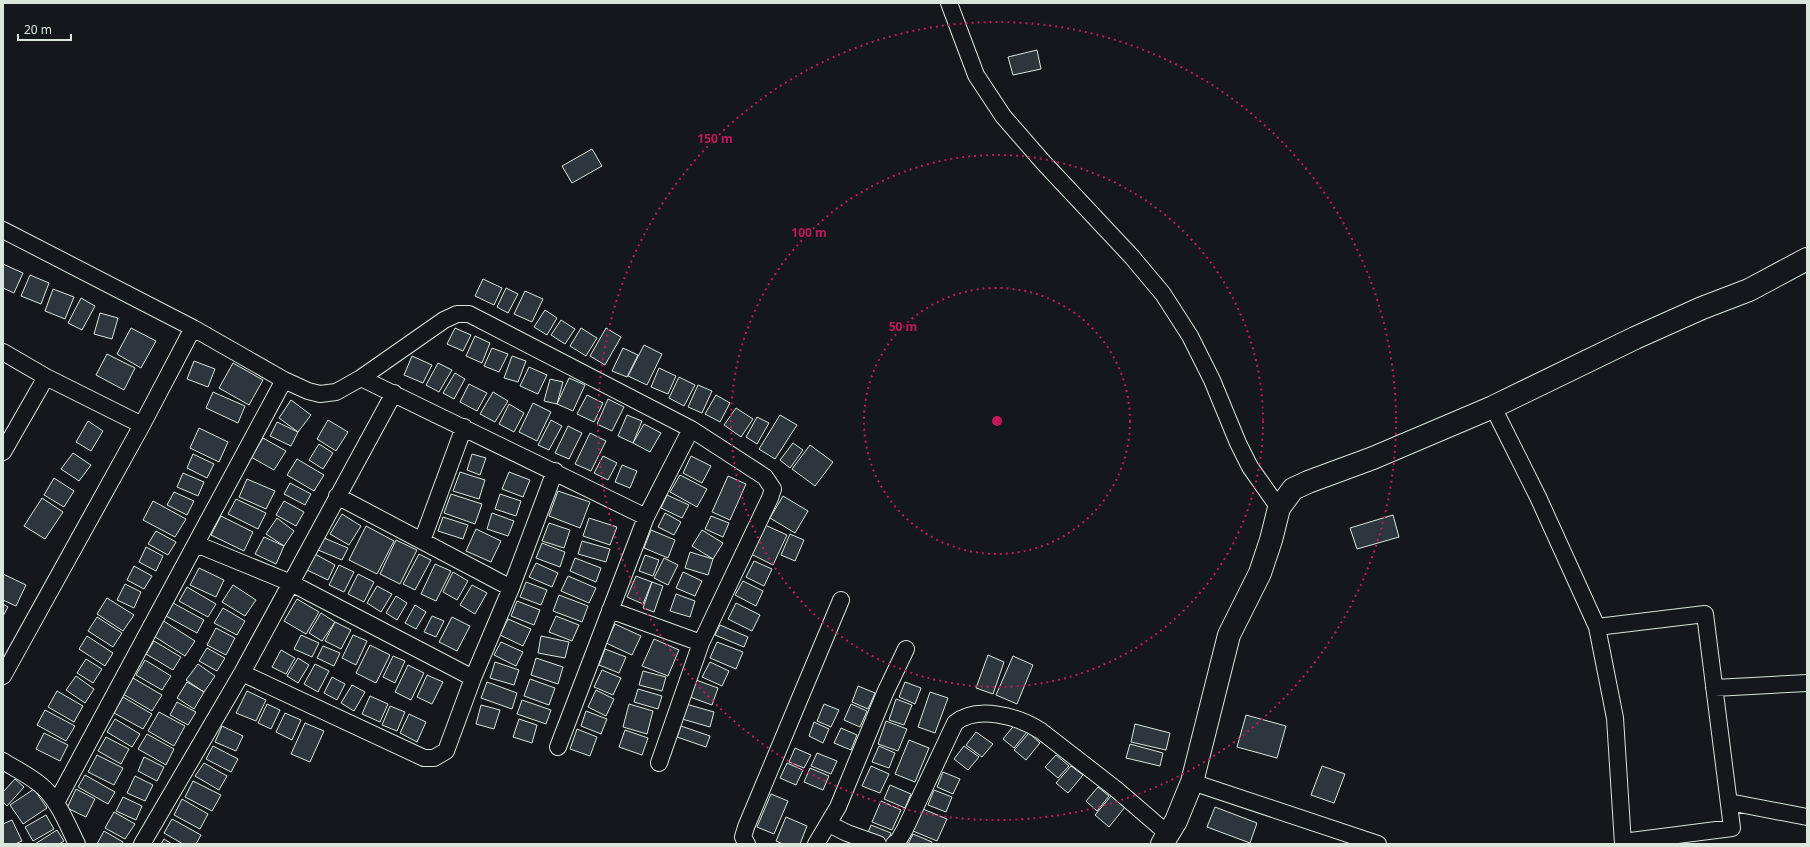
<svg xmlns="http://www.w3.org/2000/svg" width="1810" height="847" font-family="'Noto Sans',sans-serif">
  <rect width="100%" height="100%" fill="#14181c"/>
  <!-- building -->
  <path fill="#2c363c" stroke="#d8e6dc" d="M1037,50L1041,69L1013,75L1008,57Z
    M592,149L602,166L572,183L562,166Z
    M3,264L23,273L14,293L3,288Z
    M30,275L49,283L41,304L21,296Z
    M483,279L502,288L494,305L475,296Z
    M506,288L518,294L508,313L497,307Z
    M53,289L74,297L65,319L45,311Z
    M525,291L543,299L532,322L514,314Z
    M81,298L95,306L82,330L68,323Z
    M545,310L557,318L547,335L534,327Z
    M100,313L118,318L112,339L94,334Z
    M561,320L575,329L565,344L551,335Z
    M131,328L156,341L141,368L117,354Z
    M455,328L471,335L463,351L447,344Z
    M581,328L597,338L586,356L570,346Z
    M606,328L621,337L605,365L590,356Z
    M475,336L490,343L482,363L466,356Z
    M644,345L662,354L647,385L628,376Z
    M492,348L508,354L499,372L484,366Z
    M623,348L638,355L627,377L612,371Z
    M107,354L135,368L124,390L96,375Z
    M412,356L432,365L423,383L404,375Z
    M512,356L526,361L518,382L504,378Z
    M194,361L215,369L208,387L187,379Z
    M233,363L263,380L249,405L219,388Z
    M438,363L452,370L439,392L426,385Z
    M529,367L547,375L538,394L520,386Z
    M659,368L676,376L668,394L651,387Z
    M455,373L465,379L454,399L443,393Z
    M679,377L695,385L684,406L669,398Z
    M569,378L585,385L573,411L557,404Z
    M550,379L563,382L557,404L544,401Z
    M469,384L487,393L477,411L460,402Z
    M698,385L712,391L702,413L688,407Z
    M213,392L245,406L238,423L206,408Z
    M493,392L508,401L495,422L480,414Z
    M587,395L603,403L594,422L577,414Z
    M716,395L730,403L720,422L705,414Z
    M608,399L624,407L612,431L597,424Z
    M291,400L311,415L298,432L279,418Z
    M533,403L551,412L537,441L519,432Z
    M509,404L524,413L514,432L499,424Z
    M736,408L753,419L741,437L724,425Z
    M627,415L642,421L633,443L618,436Z
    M780,415L797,425L775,459L759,449Z
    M757,417L769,423L757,444L746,437Z
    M328,420L348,432L336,451L317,439Z
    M551,420L562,426L549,450L538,445Z
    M88,421L103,431L91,451L76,442Z
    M277,422L298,432L291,446L270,436Z
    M644,424L661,433L650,452L633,443Z
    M568,426L582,433L569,459L555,453Z
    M199,428L228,442L219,462L190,448Z
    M590,433L606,441L591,471L575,464Z
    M263,438L286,451L274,470L251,457Z
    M793,443L803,450L790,468L780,460Z
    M319,444L333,453L323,469L309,460Z
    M810,445L833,462L815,486L792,469Z
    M73,453L91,465L79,481L61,469Z
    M193,454L214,464L207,478L187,468Z
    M472,454L486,458L480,475L467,470Z
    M603,456L617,463L608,480L594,473Z
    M691,456L711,466L702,483L683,473Z
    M297,459L324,475L314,491L287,475Z
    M622,465L637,471L630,488L615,482Z
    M460,472L485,480L479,499L453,491Z
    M509,472L530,480L523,497L502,489Z
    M183,473L204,482L198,496L177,487Z
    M680,475L707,489L697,507L670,492Z
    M728,476L746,484L730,520L712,512Z
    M54,478L74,491L64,507L44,495Z
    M247,479L275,491L266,509L239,497Z
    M290,483L311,494L305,505L284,494Z
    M558,491L590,502L580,528L549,516Z
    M174,492L194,501L187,515L167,505Z
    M451,494L482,504L475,524L444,513Z
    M500,494L521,501L516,516L495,509Z
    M667,495L689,505L682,518L661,508Z
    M783,496L808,511L795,533L770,518Z
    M42,498L63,512L45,539L24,526Z
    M236,499L266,513L258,529L228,514Z
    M153,501L186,519L175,537L143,520Z
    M284,501L304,512L296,526L276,515Z
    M492,513L514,521L508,536L487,529Z
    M665,513L681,522L674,535L658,527Z
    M342,514L361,526L349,545L330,534Z
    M1393,515L1399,537L1357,549L1350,528Z
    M221,516L253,532L244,551L211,535Z
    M711,516L729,523L723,537L705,529Z
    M443,517L468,525L463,539L438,531Z
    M277,518L294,531L284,546L266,534Z
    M589,518L617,527L610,545L583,536Z
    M549,523L570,530L564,548L542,541Z
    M765,525L787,535L773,565L751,554Z
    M366,526L394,541L377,574L349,560Z
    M476,529L501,541L491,562L466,551Z
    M651,530L675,540L668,558L644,548Z
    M702,530L723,543L713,559L692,546Z
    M156,531L176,542L168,555L148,544Z
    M790,534L804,540L795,561L781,555Z
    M264,537L284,546L276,564L255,554Z
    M324,538L348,548L342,560L318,550Z
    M396,540L417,550L400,584L380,574Z
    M582,541L610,549L606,562L578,554Z
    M542,543L565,552L560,567L536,558Z
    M146,547L163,556L156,571L139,562Z
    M690,552L713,559L708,575L685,568Z
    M315,554L335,565L328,580L307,570Z
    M419,554L431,560L415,590L403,584Z
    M645,555L659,560L653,576L639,571Z
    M575,558L601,568L596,582L570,571Z
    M664,558L678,565L668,585L654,578Z
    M754,561L772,569L764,586L746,577Z
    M536,563L558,573L552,587L529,577Z
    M435,564L451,571L436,601L421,594Z
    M339,565L354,572L344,592L329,585Z
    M134,566L152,576L144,589L127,580Z
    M199,568L224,580L216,597L190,585Z
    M453,572L468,581L457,600L443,592Z
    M683,572L702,581L695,596L676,588Z
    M3,574L26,585L16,606L3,600Z
    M358,574L374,582L364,602L348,594Z
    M568,576L596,588L589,603L561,591Z
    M636,576L652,582L643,604L627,597Z
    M743,581L763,591L756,606L735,595Z
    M526,582L547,590L541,605L520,597Z
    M652,582L663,586L654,612L643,608Z
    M125,584L141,592L134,608L117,600Z
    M233,585L256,600L245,616L222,602Z
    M472,585L487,593L475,614L460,605Z
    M377,586L392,594L381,612L367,603Z
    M187,587L216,604L208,617L179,601Z
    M676,594L695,601L690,617L670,611Z
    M559,595L588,606L582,622L553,611Z
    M396,596L407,603L397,620L386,613Z
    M107,598L134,615L123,631L97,614Z
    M297,599L319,612L306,634L284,621Z
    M517,601L540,610L534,625L511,616Z
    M173,603L204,620L197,633L166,616Z
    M736,603L760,615L752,631L728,619Z
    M3,604L8,607L3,616Z
    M415,605L426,612L416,629L405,623Z
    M223,608L245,621L237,635L214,623Z
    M321,613L335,622L322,641L309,633Z
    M432,616L444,621L436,637L424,632Z
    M556,616L579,625L572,641L549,632Z
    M97,617L122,633L113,647L88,631Z
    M452,617L470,626L457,651L439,642Z
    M508,619L531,629L523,646L500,635Z
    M162,620L195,641L185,656L152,635Z
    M335,622L351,630L341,649L325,641Z
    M615,624L641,636L632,655L606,643Z
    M720,625L748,637L744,647L715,635Z
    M216,628L235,638L226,655L207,645Z
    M301,635L319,643L312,657L294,649Z
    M353,635L367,641L356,665L342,658Z
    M87,636L113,653L105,666L79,649Z
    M541,636L569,642L565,658L538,653Z
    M654,639L679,650L668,676L642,666Z
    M154,641L181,657L173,670L146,654Z
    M501,642L523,652L516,666L494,655Z
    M717,642L743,652L736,669L710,658Z
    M370,645L390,655L376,683L356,673Z
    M323,646L340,653L334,666L317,658Z
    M207,648L225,658L217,671L199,661Z
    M605,649L626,657L619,673L599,665Z
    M281,650L295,658L286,674L272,667Z
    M988,655L1004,662L993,694L976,688Z
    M393,656L405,661L395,683L383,677Z
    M1013,656L1033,665L1017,704L996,695Z
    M298,658L309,665L298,683L287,676Z
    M536,658L563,667L558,684L531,675Z
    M86,659L102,669L93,683L77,673Z
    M145,660L171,676L162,690L136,675Z
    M495,662L519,670L514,685L490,678Z
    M710,662L729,671L722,686L702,677Z
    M198,664L215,676L204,692L186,680Z
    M315,664L329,671L318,692L304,684Z
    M408,665L424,673L411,700L395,692Z
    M602,670L621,678L613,695L594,687Z
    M643,671L666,677L662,691L639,685Z
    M427,675L443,682L432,704L417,697Z
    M76,676L94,689L85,703L66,690Z
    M332,677L345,684L337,700L324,693Z
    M133,678L162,695L152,711L123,694Z
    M530,679L555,688L549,705L524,696Z
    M696,680L718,688L712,705L690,697Z
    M187,682L204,692L194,709L177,698Z
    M487,682L517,693L512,709L481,698Z
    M905,682L921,688L915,704L899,697Z
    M352,685L365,692L354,711L341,703Z
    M858,686L875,693L868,709L852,702Z
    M638,689L662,696L658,709L634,702Z
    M596,690L614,699L606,716L588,707Z
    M57,691L83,706L74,722L48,707Z
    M247,691L266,700L256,721L236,713Z
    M930,692L948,698L935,733L918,727Z
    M370,696L388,704L380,722L362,714Z
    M123,697L152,714L143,729L114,713Z
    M896,699L912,705L904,725L889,720Z
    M522,700L551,710L546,724L517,714Z
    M177,702L196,712L188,725L170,715Z
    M267,704L280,710L271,729L258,723Z
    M629,704L653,711L647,734L623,727Z
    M686,704L714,712L710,727L682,719Z
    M824,704L839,710L831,727L817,721Z
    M851,704L867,711L860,727L844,720Z
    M481,705L500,710L494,729L476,724Z
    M390,706L405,712L397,731L382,725Z
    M45,710L75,726L66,741L37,725Z
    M586,711L607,719L601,734L581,726Z
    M159,712L185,726L174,746L148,731Z
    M285,713L301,720L292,740L276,732Z
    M409,714L426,722L417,742L400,733Z
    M1246,715L1286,726L1277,758L1237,747Z
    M115,719L140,734L132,747L107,732Z
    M519,719L537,725L532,743L513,737Z
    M886,721L907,729L898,751L878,744Z
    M814,722L829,729L823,743L809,736Z
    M305,723L324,731L310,762L291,754Z
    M1016,723L1027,732L1014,748L1003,739Z
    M1135,724L1170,733L1166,750L1131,742Z
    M222,726L243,736L236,751L215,742Z
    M681,726L710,736L706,747L677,737Z
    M841,728L857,735L851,750L834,743Z
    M577,729L597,737L590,756L570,749Z
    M625,730L648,738L642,755L619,747Z
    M976,732L993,744L982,757L966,745Z
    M44,733L68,745L60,761L36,749Z
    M1029,733L1040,743L1026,760L1014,750Z
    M147,734L174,749L166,765L138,749Z
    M106,737L129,749L121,764L98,751Z
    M909,740L929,748L915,782L895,774Z
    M1130,744L1163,753L1160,766L1126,758Z
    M213,746L238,759L231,772L206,759Z
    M879,746L895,753L889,768L872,762Z
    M964,746L979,757L968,770L954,759Z
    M795,748L811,755L804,768L789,762Z
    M817,753L837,761L831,774L811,766Z
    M97,755L123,768L114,785L88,772Z
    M1056,755L1069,766L1058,778L1045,767Z
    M144,757L164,767L157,781L138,771Z
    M204,763L227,776L219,790L195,776Z
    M787,763L803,770L796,785L780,778Z
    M871,766L889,774L880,793L862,786Z
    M1071,766L1083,775L1068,793L1056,783Z
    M1322,766L1345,774L1334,803L1311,795Z
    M810,768L829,776L823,790L804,782Z
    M943,772L960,779L953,794L937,787Z
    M85,775L115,792L108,804L78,787Z
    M135,776L153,785L145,801L127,793Z
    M15,779L24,787L7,806L3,802V792Z
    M193,781L221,795L212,811L185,797Z
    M890,785L911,794L905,808L884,799Z
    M1098,787L1109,796L1097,811L1086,801Z
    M34,789L47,808L23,824L10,805Z
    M76,789L95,799L86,817L67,808Z
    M934,790L952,797L946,812L928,805Z
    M771,794L788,801L774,834L757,827Z
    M1111,796L1125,807L1109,827L1095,815Z
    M123,797L142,806L136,820L116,811Z
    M182,799L208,814L200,829L174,815Z
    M881,801L901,810L892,830L872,822Z
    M1215,807L1257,823L1250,843L1207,827Z
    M923,809L947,819L937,841L913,831Z
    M114,812L135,824L125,839L105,828Z
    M46,815L54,829L33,841L25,827Z
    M786,817L807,826L800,844H783L776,841Z
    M172,819L201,835L196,844H183L164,833Z
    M12,820L22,841L15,844H3V824Z
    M871,825L891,833L887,843L867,835Z
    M57,830L64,841L59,844H35Z
    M104,831L123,842L122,844H97Z
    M913,834L932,842L931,844H908Z
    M164,839L172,844H161Z"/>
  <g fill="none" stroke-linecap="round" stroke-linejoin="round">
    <defs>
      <path id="street" d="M949,3L976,75L1003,116L1043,162L1132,257L1163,294L1190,336L1212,380L1238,443L1250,467L1279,508
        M3,230L193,328L284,380L308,391L320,394L336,392L361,378L646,517
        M3,352L46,377L142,425
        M361,378L444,320L457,314H469L691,429L765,477L773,489L770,498L701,643L659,763
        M1493,407L1538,497L1597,627L1615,718L1623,844
        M3,452L46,377
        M337,496L511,588
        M422,541L464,427
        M196,544L291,583L473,678
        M610,610L701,643
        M1597,627L1705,614L1732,828L1623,842
        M242,673L424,758H434L446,751L473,678L511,588L555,471
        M3,676L142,425L193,328
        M1714,688L1807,683
        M558,747L646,517L691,429
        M3,761C17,770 35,778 46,790C60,805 68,826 77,844
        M1192,782L1378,844
        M1729,802L1807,817
        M56,803L284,380
        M829,824L847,833L878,844
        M142,844L242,673L394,393
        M747,844L743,837L746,827L841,600
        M816,844L838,807L885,693L906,649
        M894,844L898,841L905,829L955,723C977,705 1018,716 1041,731L1117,790L1168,834"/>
      <path id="secondary" d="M1162,844L1176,821L1192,782L1229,635L1260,573L1271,540L1279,508L1293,489L1308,482L1373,458L1493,407L1635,338L1702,308L1749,290L1807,259"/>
    </defs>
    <!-- street casing -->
    <use href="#street" stroke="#d8e6dc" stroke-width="18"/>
    <!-- secondary casing -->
    <use href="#secondary" stroke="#d8e6dc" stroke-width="24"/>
    <!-- street -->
    <use href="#street" stroke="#14181c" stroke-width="16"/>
    <!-- secondary -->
    <use href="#secondary" stroke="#14181c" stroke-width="22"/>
  </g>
  <!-- distance rings -->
  <g fill="none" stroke="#c2185b" stroke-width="2" stroke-dasharray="2 4">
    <circle cx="997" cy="421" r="133"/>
    <circle cx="997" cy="421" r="266"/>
    <circle cx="997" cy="421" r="399"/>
  </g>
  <circle cx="997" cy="421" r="6" fill="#c2185b" stroke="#14181c" stroke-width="2"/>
  <g font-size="12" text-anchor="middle" font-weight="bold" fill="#c2185b" stroke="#14181c" stroke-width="3" stroke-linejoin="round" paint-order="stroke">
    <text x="715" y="143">150 m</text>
    <text x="809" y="237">100 m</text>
    <text x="903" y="331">50 m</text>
  </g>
  <!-- border -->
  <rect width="1810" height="847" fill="none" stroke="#d8e6dc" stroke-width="8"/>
  <!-- scale -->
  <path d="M18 34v6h53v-6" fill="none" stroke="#d8e6dc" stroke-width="2"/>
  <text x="24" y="34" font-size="12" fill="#d8e6dc" stroke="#14181c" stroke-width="3" paint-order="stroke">20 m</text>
</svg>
